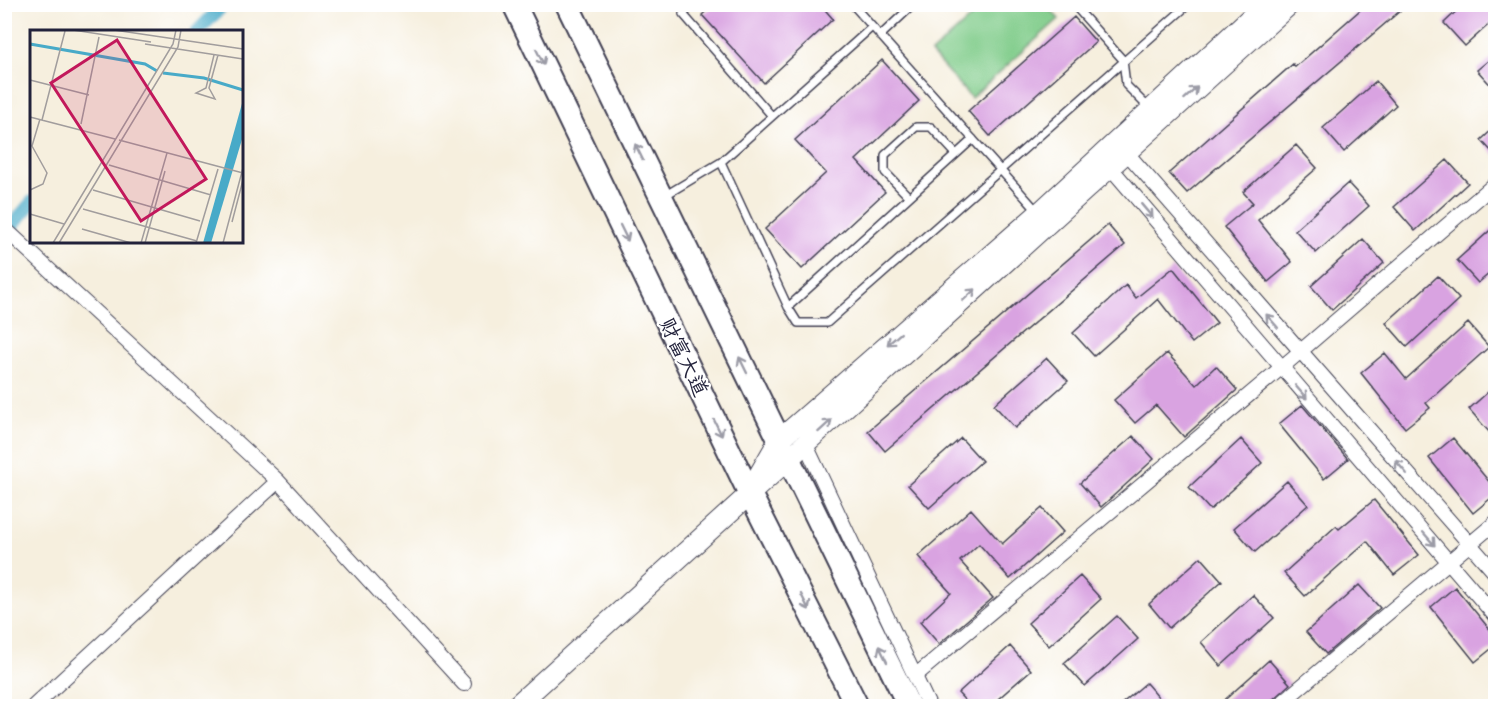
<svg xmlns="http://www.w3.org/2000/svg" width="1500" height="711" font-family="'Patrick Hand','LXGW WenKai TC',sans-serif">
  <rect width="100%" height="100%" fill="#fff"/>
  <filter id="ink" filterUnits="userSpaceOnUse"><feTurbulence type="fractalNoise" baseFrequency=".0167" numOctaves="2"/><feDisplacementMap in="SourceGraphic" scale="12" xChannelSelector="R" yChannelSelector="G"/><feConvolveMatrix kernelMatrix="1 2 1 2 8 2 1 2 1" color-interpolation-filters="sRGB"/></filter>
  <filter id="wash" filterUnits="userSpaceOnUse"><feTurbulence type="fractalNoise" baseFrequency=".008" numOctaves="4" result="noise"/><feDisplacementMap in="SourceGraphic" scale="24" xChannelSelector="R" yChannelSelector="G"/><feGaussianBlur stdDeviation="1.35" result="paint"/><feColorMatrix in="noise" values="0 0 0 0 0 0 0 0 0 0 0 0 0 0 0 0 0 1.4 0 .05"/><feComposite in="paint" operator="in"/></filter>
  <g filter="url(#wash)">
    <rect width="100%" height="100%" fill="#f6efde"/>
    <!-- green -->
    <path fill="#80cc8a" stroke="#517762" stroke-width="1.5" d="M985,5H1046L1059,19L971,98L931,53Z"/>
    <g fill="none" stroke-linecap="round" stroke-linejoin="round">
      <!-- canal -->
      <path stroke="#48aac8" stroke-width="14" d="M197,32L224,4
        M4,235L32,202"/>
    </g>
    <g id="blocks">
      <!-- building -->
      <path fill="#d9a3e1" d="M714,4H820L833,19L764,83L702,15Z
        M1367,4H1408L1187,193L1169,173L1293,64L1295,67Z
        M1464,4H1496V18L1465,46L1444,23Z
        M1074,17L1096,42L990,136L968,111Z
        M1496,54V91L1477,70Z
        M882,60L919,101L856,160L885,192L802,269L765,229L826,173L795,140Z
        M1376,81L1396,105L1344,152L1323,128Z
        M1496,126V156L1481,140Z
        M1296,145L1317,168L1258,220L1292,262L1268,282L1224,227L1253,203L1243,192Z
        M1447,160L1468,183L1415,231L1394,207Z
        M1348,183L1369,206L1316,253L1295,230Z
        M1108,225L1125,245L885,451L868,431Z
        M1496,225V268L1478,283L1457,260Z
        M1363,239L1384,263L1332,310L1311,286Z
        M1173,268L1217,323L1192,343L1158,299L1094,356L1073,333L1126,285L1136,298Z
        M1438,276L1459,299L1407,347L1386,323Z
        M1468,323L1489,347L1426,403L1430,408L1405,428L1361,373L1385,353L1406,379Z
        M1167,353L1196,385L1216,366L1237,390L1184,437L1156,405L1135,423L1114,400Z
        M1047,358L1068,381L1015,428L994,405Z
        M1496,385V427L1490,433L1469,409Z
        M1302,405L1348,459L1324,479L1279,424Z
        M1133,436L1154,459L1101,507L1080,483Z
        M961,438L982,461L929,508L908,485Z
        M1453,438L1496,490V494L1473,513L1429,458Z
        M1241,439L1262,463L1210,510L1189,487Z
        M1287,481L1308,505L1255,552L1234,528Z
        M1374,500L1419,555L1394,575L1367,541L1305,596L1284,573L1336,526L1339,529Z
        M1042,508L1063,532L1010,579L979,544L960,561L993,598L939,644L920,622L951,593L918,556L971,509L1002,544Z
        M1201,557L1222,581L1169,628L1149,604Z
        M1080,576L1101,599L1049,646L1028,623Z
        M1359,585L1380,608L1326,654L1306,632Z
        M1455,587L1496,637V645L1475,662L1431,607Z
        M1253,595L1274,618L1221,666L1201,642Z
        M1117,616L1138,639L1085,686L1064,663Z
        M1010,646L1031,670L990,706H970L958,693Z
        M1269,660L1290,684L1271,701L1265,706H1218Z
        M1146,683L1166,706H1119Z"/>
    </g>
  </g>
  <g filter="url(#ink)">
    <use href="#blocks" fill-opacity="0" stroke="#424153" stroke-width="1.5"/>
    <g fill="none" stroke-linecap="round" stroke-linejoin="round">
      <defs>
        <path id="lane" d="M694,4L683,14L772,116
          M852,4L1038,212
          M1073,4L1123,60L1126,85L1149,108
          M880,36L914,4
          M721,162L788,307L798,323H827L1189,4
          M664,196L721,162L872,27
          M909,197L885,172V155L916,127H931L956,154
          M788,307L973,139"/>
        <path id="street" d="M1126,152L1496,574
          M1110,167L1496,617
          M4,228L278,481L464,684
          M805,443L929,706
          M915,676L1281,368L1496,183
          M34,706L278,481
          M1278,706L1496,522"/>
        <path id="secondary" d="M756,480L779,440L1039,213L1265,4
          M516,706L1290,4"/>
        <path id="primary" d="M514,4L749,492L857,706
          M567,4L909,706"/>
      </defs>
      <!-- lane casing -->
      <use href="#lane" stroke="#424153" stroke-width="10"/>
      <!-- street casing -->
      <use href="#street" stroke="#424153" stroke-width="16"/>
      <!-- secondary casing -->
      <use href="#secondary" stroke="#424153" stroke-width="22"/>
      <!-- primary casing -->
      <use href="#primary" stroke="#424153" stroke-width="26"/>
      <!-- lane -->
      <use href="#lane" stroke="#fff" stroke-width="7"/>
      <!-- street -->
      <use href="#street" stroke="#fff" stroke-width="14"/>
      <!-- secondary -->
      <use href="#secondary" stroke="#fff" stroke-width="20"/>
      <!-- primary -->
      <use href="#primary" stroke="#fff" stroke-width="22"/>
    </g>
    <!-- one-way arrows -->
    <defs><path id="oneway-shaft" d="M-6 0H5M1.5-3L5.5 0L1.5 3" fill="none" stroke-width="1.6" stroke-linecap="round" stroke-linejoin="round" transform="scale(1.5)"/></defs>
    <g stroke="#9c9ca7">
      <use href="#oneway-shaft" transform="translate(540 57) rotate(64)"/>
      <use href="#oneway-shaft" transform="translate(1191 93) rotate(-42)"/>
      <use href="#oneway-shaft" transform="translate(639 152) rotate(-116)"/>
      <use href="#oneway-shaft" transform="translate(1147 211) rotate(50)"/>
      <use href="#oneway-shaft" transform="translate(624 233) rotate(64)"/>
      <use href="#oneway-shaft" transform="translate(969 295) rotate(-42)"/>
      <use href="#oneway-shaft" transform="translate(1272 321) rotate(-131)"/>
      <use href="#oneway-shaft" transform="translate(894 339) rotate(139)"/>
      <use href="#oneway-shaft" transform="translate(743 365) rotate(-116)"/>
      <use href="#oneway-shaft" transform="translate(1301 392) rotate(49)"/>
      <use href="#oneway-shaft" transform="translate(825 426) rotate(-42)"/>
      <use href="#oneway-shaft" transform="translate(718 428) rotate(64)"/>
      <use href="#oneway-shaft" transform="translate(1401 467) rotate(-131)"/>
      <use href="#oneway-shaft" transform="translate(1429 539) rotate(49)"/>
      <use href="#oneway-shaft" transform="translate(805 602) rotate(63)"/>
      <use href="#oneway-shaft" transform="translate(883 654) rotate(-116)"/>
    </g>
  </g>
  <g text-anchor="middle" stroke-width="4.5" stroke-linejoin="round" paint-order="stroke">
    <!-- street labels -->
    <g font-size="21" fill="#22223b" stroke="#fff">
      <text transform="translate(684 357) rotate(64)" y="7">财富大道</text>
    </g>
  </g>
  <!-- overview -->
  <g transform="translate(30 30)">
    <rect width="213" height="213" fill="#f6efde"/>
    <path d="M213,70V106L181,213H173Z" fill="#48aac8"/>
    <path fill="none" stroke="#48aac8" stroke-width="3" d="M0,14L115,34L127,41M133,43L174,48L213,60"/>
    <path fill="none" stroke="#a19d9d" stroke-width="1.5" d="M43,0L121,12M84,0L213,19M115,14L213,29M184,25L176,58L166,63L185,69L179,58L188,25M0,50L59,65M0,87L85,109M12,90L35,1M51,94L69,7M89,110L213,143M79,135L181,165M0,160L13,154L17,143L2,116L10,89M63,160L170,191M53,179L167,211M0,184L34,194M202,192L213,150M52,199L101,213M23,213L143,14L146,0M29,213L148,17L151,0M111,213L137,123M115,213L135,141M166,213L188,139M193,213L213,138"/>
    <path fill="#c2185b" fill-opacity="0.15" stroke="#c2185b" stroke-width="3" d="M87,10L176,149L111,191L21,53Z"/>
    <rect width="213" height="213" fill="none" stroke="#22223b" stroke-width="3"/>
  </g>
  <!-- margin -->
  <rect width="1500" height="711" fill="none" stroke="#fff" stroke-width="24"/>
</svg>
